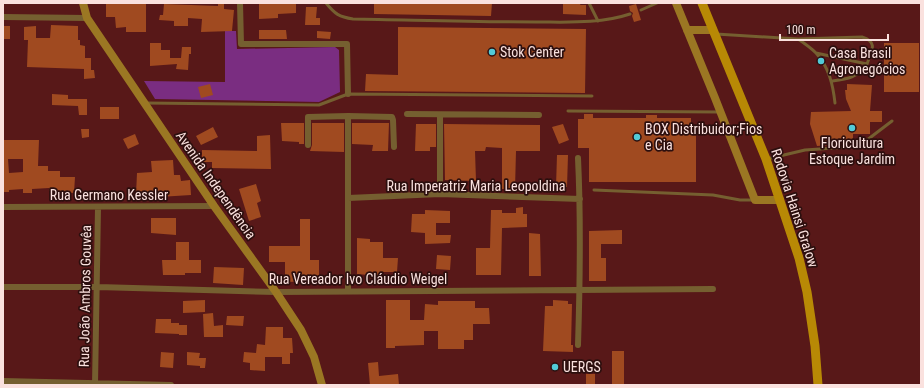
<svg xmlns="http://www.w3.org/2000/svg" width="924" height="388" font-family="'Roboto Condensed',sans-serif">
  <rect width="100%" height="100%" fill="#581818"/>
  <!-- green -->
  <path fill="#7a2d81" d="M225,31H236L237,49L335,47L339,50L340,92L319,102L155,99L144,81L225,82Z"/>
  <!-- building -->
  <path fill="#a04a20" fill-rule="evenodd" d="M106,3H146V32H126V27L116,28L115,17H106Z
    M218,3H224V9L234,10L232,31L201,32L202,19L188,18V26H174V21L159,20L160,15H163L164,4L218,6Z
    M374,3H492L491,16L374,14Z
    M563,3H581L580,5H586V15L563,14Z
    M259,4H296V13L278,14V18L259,19Z
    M636,4L641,20L634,22L632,16L633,13L630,11L629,6Z
    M306,7H317L316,18H320V25H305Z
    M51,25L78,26V40H80V45L85,46V58H91V70H94L95,78L84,79V69L27,67L28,40H24V27L36,26V38H50Z
    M3,26H10V39H3Z
    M398,27L586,29L585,93L365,91L366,74L398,75Z
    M259,30H286L287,39H259Z
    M317,31L331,32L330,39L317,38Z
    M150,43H161V50H170V58H181L182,47H191V54H189L188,70L176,69L177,64L150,66Z
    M884,43H919V92H884Z
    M210,84L213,95L201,98L198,87Z
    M847,84L872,85L870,111H882V122H870V134H853V140H830V145L817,146L810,124L811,112L851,111L846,99L845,90H847Z
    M52,94L68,95V99H87V115H79L78,106L52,105Z
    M100,107H119V119H100Z
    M584,114H593V118H646V115H657V118H691V126H696V182H589V148H578V119H584Z
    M281,123H304V144H299V142L282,141Z
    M312,123H344V152L310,151L312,145Z
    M352,123H389L388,151H372L373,145L352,144Z
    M416,124H436V147H430V151H415Z
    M444,124L540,125V151H516L515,189H502V148L486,147L485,151H475L476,181L445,180Z
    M563,124L569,140L559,144L552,127Z
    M213,127L218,137L201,145L196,136Z
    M81,129H89V137L82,138Z
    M135,134L139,144L128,149L123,139Z
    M270,135L271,169L212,168V162H202V150L257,151V136Z
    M3,140H39L38,166H48V171H60V177H75L74,193L49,191V188L32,189V193H23V189L9,190V192H3ZM8,159H23V172L9,173Z
    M557,155H568L567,187H556Z
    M173,160L174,175H180L181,181L190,180L191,195L159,197V195H136L137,173L152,172L151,161Z
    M256,184L261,201L257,203L261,217L249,221L239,189Z
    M523,207V214H527V227L502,228L501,275H476V248H490L491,210H502V213H516V208Z
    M425,210L450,211V223H436V235H451L450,243L425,244V233L411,232L412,214H425Z
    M151,218H176V235L151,233Z
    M300,219H310V260H319V281L285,282V262H269V246H300Z
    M622,230V244H601V258H606V281H589V231Z
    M529,233L540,234L541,276H529Z
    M357,238L370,239V242H383V258H398L397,272H381L380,276L357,274Z
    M176,242H189V260H201V273H185V275H163L162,260H176Z
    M437,255L451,256L450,270L436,269Z
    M214,267L244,268L243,285L213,283Z
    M205,300V312L183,313V301Z
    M386,300H410V320H424L425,304L438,305V301H475V308H489L490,324H473V340H464V349H438V331H424V345L395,346V348H386Z
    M553,300L568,301V304H572L571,345H573V352L543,351L545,306H553Z
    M213,313L214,326L223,325V337H204L203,314Z
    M227,316H244L243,326L226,325Z
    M156,319H171V323H179V325H187V335H179V334L155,333Z
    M266,327H283V338H292L293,353H290V364H282V357H265V371L250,370V363L243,362L244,352L256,353L257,344L265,345Z
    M612,351H624V385H612Z
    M161,352L174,353L173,368L160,367Z
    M187,352L200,353L199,358H206L205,368H200V366L187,365Z
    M378,362L379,376L398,374L399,385H370L368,363Z
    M586,374H595V385H586Z"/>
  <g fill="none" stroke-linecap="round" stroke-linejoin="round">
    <!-- lane -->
    <path stroke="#755f30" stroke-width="3" d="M326,3C335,14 339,17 353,19C414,20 475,22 536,22C568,22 600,24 630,14
      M589,3L598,21
      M641,10L657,3
      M716,34L798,39L862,37C879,42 871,52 867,64
      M798,39C804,43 811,48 816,53C829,67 833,85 835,103
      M816,53L867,64C857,78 848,79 832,81
      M146,103L319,105L348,94L592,96
      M568,111L719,112
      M767,159L805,150L849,147L860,144L867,140L892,121
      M594,190L713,195L740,200H754"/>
    <!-- street -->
    <path stroke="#755f30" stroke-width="6" d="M240,3L241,44H347L348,94
      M3,17L87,18
      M407,114L539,115
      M440,115V194
      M308,145V117L348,116
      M348,198L440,194L580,199
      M3,207L214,206
      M3,287H98L276,292L713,289
      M348,291V116L392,117L393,120L394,147
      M578,345C580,283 581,220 578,158
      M3,381L171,385
      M95,385L98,208"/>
    <!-- secondary -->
    <path stroke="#9b7723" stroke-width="8" d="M83,3L87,18L214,206L276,292L301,330L314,357L322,385
      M676,3L715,98L755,200H780
      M687,30H713"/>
    <!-- primary -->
    <path stroke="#b88905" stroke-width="9" d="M702,3L766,159L799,258L807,292L815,346L818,385"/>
  </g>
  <!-- markers -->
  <g fill="#52cbd7" stroke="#2c0f0e" stroke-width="1.5">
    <circle cx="492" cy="52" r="4"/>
    <circle cx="821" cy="61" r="4"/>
    <circle cx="852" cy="128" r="4"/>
    <circle cx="637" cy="137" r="4"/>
    <circle cx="555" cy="367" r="4"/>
  </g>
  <g text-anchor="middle" stroke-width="3.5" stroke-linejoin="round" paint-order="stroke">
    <!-- poi labels -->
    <g font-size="14" fill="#fae1de" stroke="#2c0f0e" text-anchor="start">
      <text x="500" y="57">Stok Center</text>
      <text x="829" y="58">Casa Brasil<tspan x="829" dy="16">Agronegócios</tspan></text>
      <text x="645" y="134">BOX Distribuidor;Fios<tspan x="645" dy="16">e Cia</tspan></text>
      <text x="852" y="148" text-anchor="middle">Floricultura<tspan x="852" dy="16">Estoque Jardim</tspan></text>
      <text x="563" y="372">UERGS</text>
    </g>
    <!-- street labels -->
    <g font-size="14" fill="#fae1de" stroke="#2c0f0e">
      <text transform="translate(216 185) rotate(55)" y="5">Avenida Independência</text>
      <text x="476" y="191">Rua Imperatriz Maria Leopoldina</text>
      <text x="109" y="200">Rua Germano Kessler</text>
      <text transform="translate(795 208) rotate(72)" y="5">Rodovia Hainsi Gralow</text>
      <text x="358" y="284">Rua Vereador Ivo Cláudio Weigel</text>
      <text transform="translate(85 296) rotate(-89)" y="5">Rua João Ambros Gouvêa</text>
    </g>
  </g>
  <!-- border -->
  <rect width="924" height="388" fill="none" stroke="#fae1de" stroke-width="8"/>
  <!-- scale -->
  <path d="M780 34v6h108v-6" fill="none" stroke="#fae1de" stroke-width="2"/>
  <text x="786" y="34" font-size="12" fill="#fae1de" stroke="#2c0f0e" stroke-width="3" paint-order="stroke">100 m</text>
</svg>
